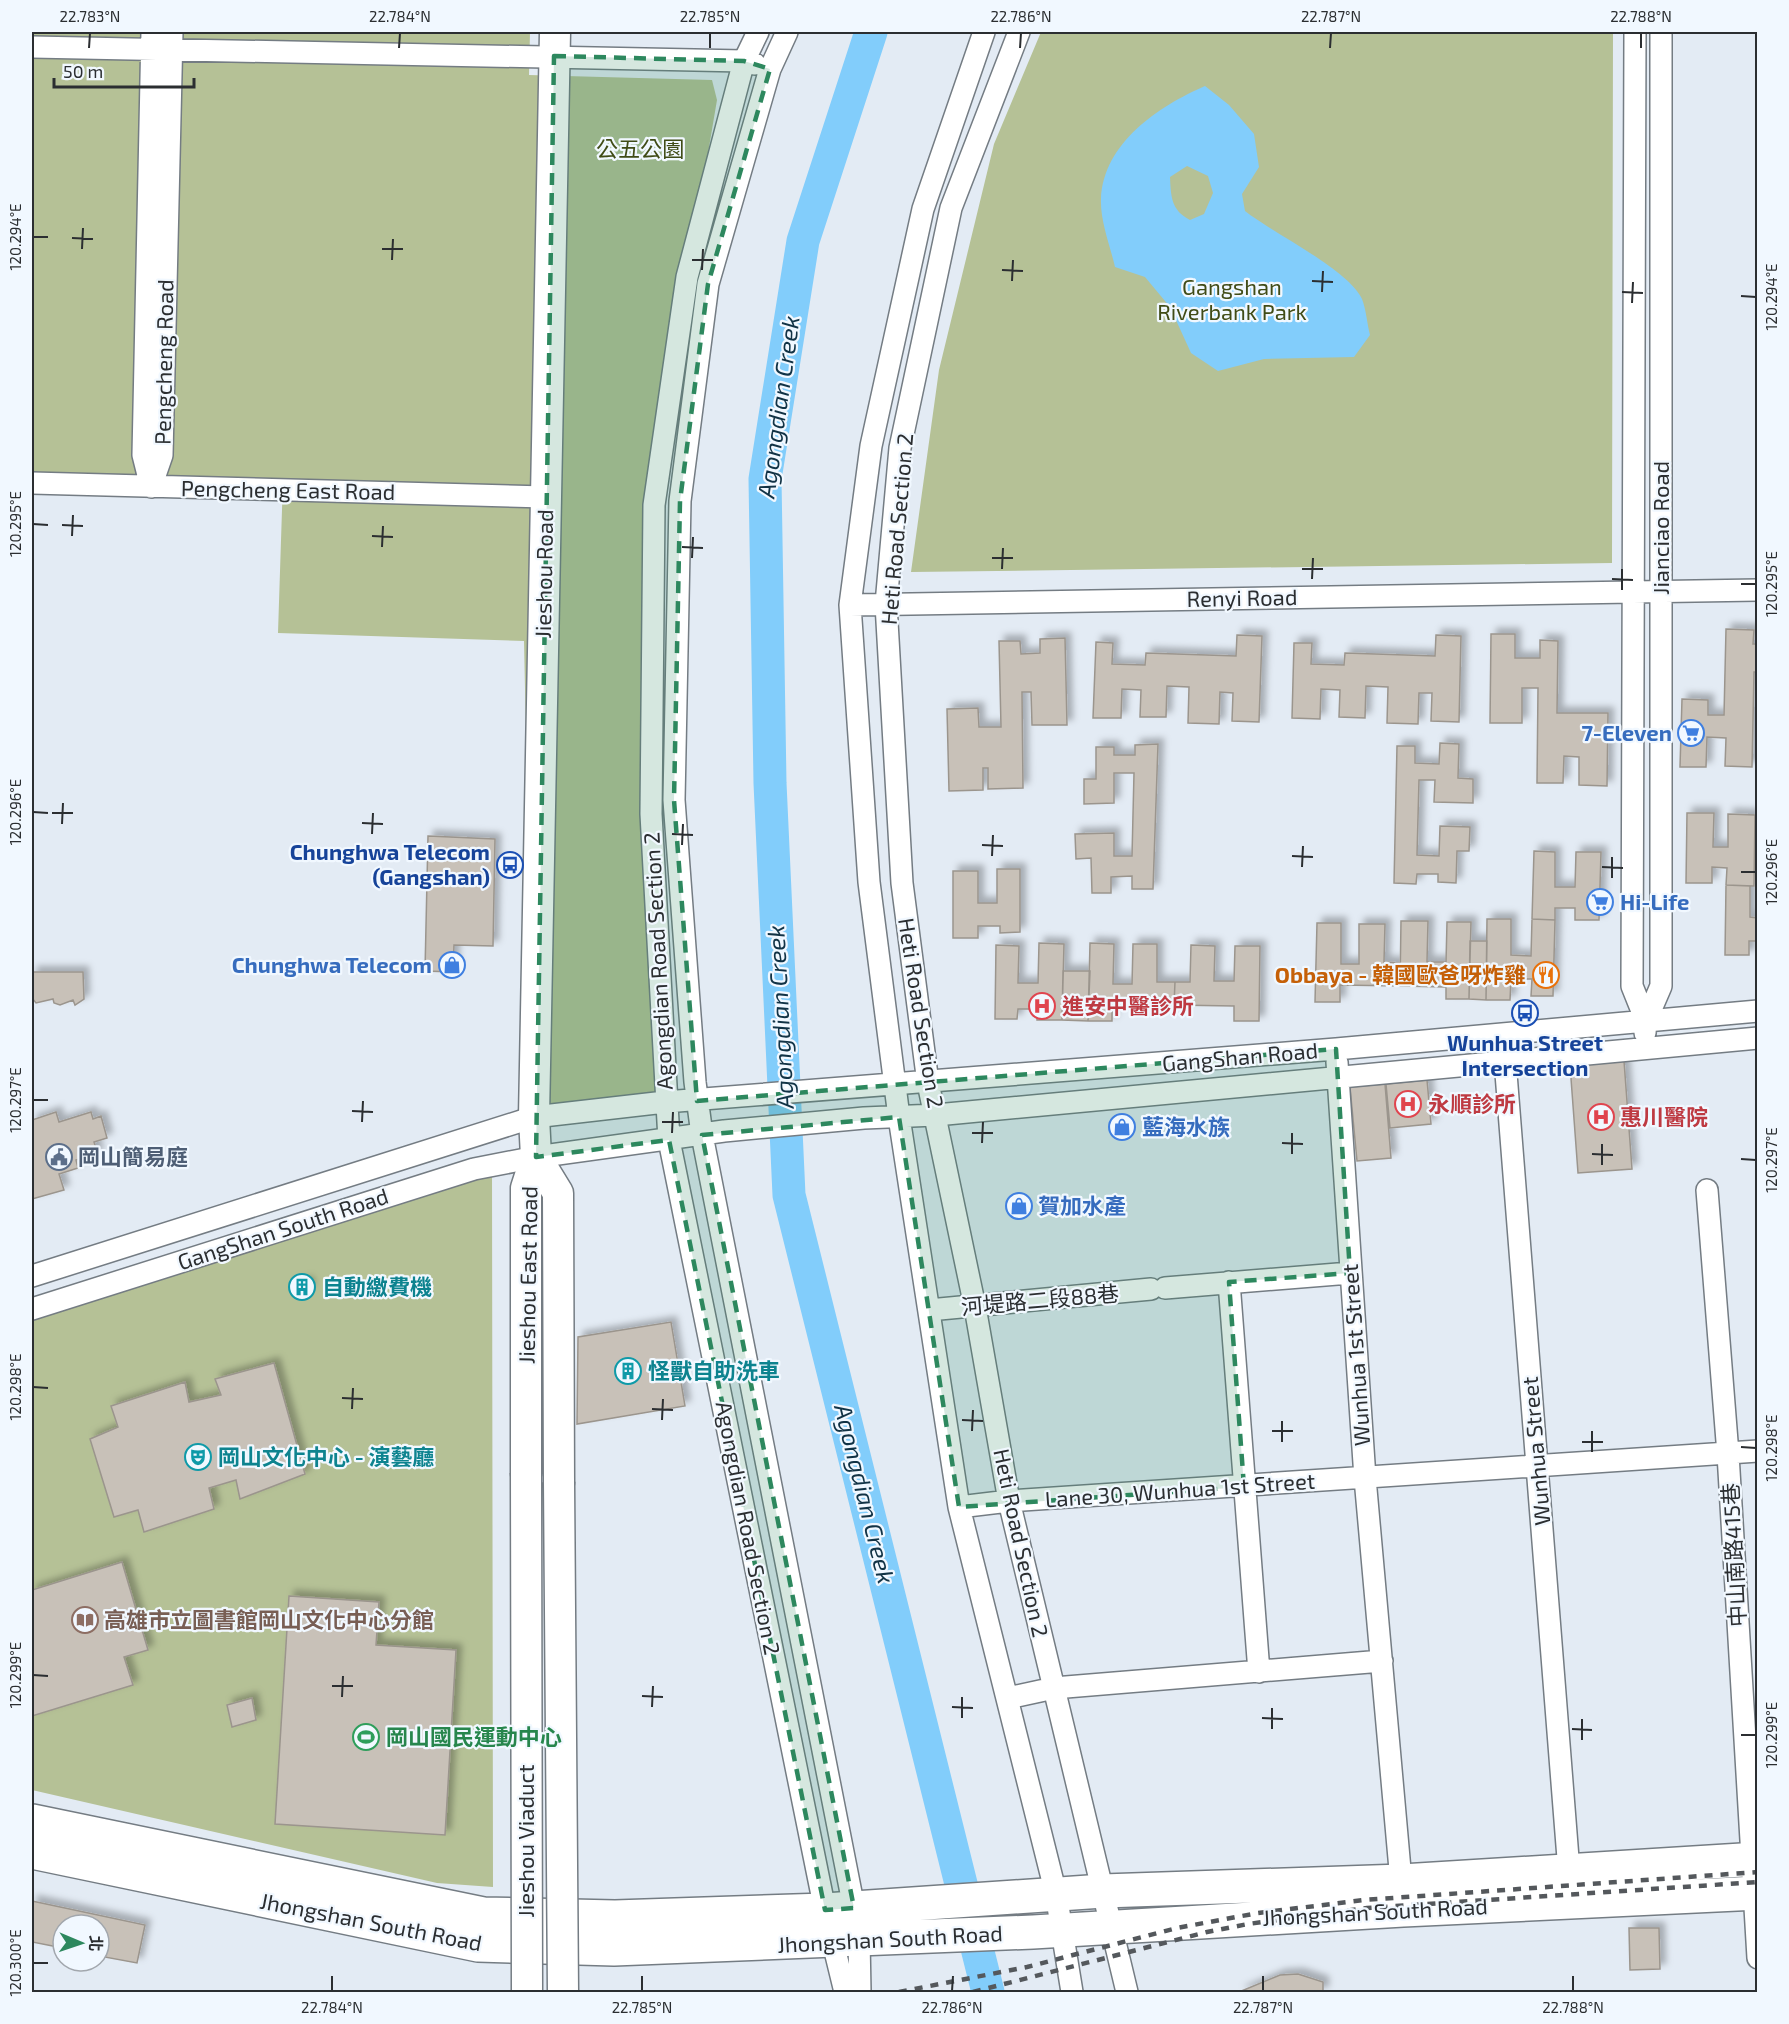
<svg xmlns="http://www.w3.org/2000/svg" width="1789" height="2024" font-family="'Exo 2','Noto Sans TC',sans-serif">
  <defs>
    <filter id="shadow"><feDropShadow dx="5.5" dy="-5.5" stdDeviation="3" flood-color="#0004"/></filter>
  </defs>
  <rect width="100%" height="100%" fill="#e3ebf4"/>
  <!-- green -->
  <path fill="#b5c196" d="M32,32H530L529,75L712,80L717,100L687,277L654,505L665,1102L534,1117L524,641L278,633L283,479L32,474Z
    M1041,32H1613L1612,563L911,572L939,370L994,144Z
    M492,1165L493,1887L437,1883L32,1790V1310Z"/>
  <!-- water -->
  <path fill="#82cdfb" fill-rule="evenodd" d="M1205,86L1229,105L1254,134L1259,167L1242,194L1245,211C1273,233 1349,270 1362,299C1366,309 1367,323 1370,335L1354,357L1264,359L1218,371L1191,353L1170,307L1145,277L1115,267C1110,245 1100,221 1101,199C1103,143 1159,106 1205,86ZM1187,166L1208,176L1213,193L1204,214L1190,220C1171,210 1171,197 1170,177Z"/>
  <g fill="none" stroke-linecap="round" stroke-linejoin="round">
    <!-- river -->
    <path stroke="#82cdfb" stroke-width="33" d="M871,32L803,241L765,479L770,783L789,1195L988,1992"/>
  </g>
  <!-- building -->
  <path fill="#c8c1b8" stroke="#9b958d" stroke-width="1.5" filter="url(#shadow)" d="M1726,629L1754,630L1753,644H1758V672H1754L1752,767L1725,766L1726,738L1707,737L1706,767H1680L1682,699L1708,700V715H1724Z
    M1491,634H1515V658H1540V640L1558,641L1557,713H1608L1607,786L1579,785V757L1564,756L1563,783H1537L1538,688H1522V723H1490Z
    M1237,635L1262,636L1259,722L1232,721L1233,693L1220,692L1219,724L1188,723L1189,687L1167,686L1166,717H1140L1141,690L1122,689L1121,718H1093L1096,642L1113,643L1112,664L1145,665L1146,653L1236,656Z
    M1436,635L1461,636L1459,722L1431,721L1432,693H1419L1418,724L1387,723L1388,687L1366,686L1365,718L1339,717L1340,690L1321,689L1320,719L1292,718L1294,643H1312L1311,664L1344,665L1345,653L1435,656Z
    M1065,638L1067,725H1032L1031,692H1022L1023,788L988,789V768H983V790L949,791L947,709L978,708L979,727H1001L999,641H1020L1021,654L1040,653V639Z
    M1440,743L1459,744L1458,778L1473,779V803L1434,802L1435,780H1419L1417,855L1439,856L1440,826L1470,827L1469,851H1457L1456,883L1438,882V874H1417L1416,884L1394,883L1397,746H1415V763L1439,764Z
    M1158,744L1153,889H1132V876L1111,877V893H1092L1091,858L1076,859L1075,834L1114,833V856H1132L1134,773H1114V803L1084,804V779H1096V747H1114V755H1135V745Z
    M1687,813H1714L1713,847H1728V814L1755,815L1754,886L1726,885L1727,868L1712,867V883H1686Z
    M428,836L495,839L493,946L454,945L453,972L425,971Z
    M1534,851L1555,852V887H1575L1576,852H1601L1599,920H1575V908H1555V920L1532,919Z
    M997,869H1020V932L1000,933V926H978V938H953V871H978V903H997Z
    M1726,885L1750,886V917L1758,918V941H1749V955H1725Z
    M1487,919H1511V955L1531,956L1532,919L1555,920L1553,996H1531L1532,979H1511L1510,1000H1486Z
    M1401,921H1428L1427,962H1446L1447,922H1471L1469,999H1446V987L1400,986Z
    M1317,923H1341V964H1359V924H1385L1384,962L1400,963V986L1340,985V1002H1315Z
    M1470,941H1487L1486,1000L1469,999Z
    M1039,943L1064,944L1062,1020H1037V1009H1018L1017,1019H995L996,945L1019,946L1018,983H1038Z
    M1090,943L1114,944L1113,984H1132L1133,944H1157V982H1175L1174,1005L1112,1004V1021H1088Z
    M1191,945L1215,946L1214,981H1234L1235,946H1260L1259,1021H1234V1006L1174,1005L1175,982H1190Z
    M1063,971H1090L1088,1021L1062,1020Z
    M32,972H83L84,999L75,1005L73,1000L60,1005L54,1003L53,999L36,1003L32,998Z
    M1624,1061L1632,1169L1578,1173L1570,1065Z
    M1427,1080L1431,1124L1390,1128L1386,1084Z
    M1385,1084L1391,1158L1357,1161L1350,1087Z
    M56,1112L59,1122L91,1112L93,1119L101,1116L107,1138L94,1142L98,1154L76,1160L78,1168L59,1174L64,1190L32,1199V1120Z
    M307,1282L309,1289L297,1293L295,1286Z
    M671,1322L685,1406L577,1424L578,1337Z
    M274,1363L305,1474L240,1499L236,1480L209,1488L214,1509L144,1532L138,1510L114,1517L90,1439L118,1427L111,1406L185,1382L189,1402L221,1395L215,1379Z
    M122,1562L148,1650L124,1657L133,1685L32,1716V1590Z
    M289,1596L379,1602L376,1645L456,1650L445,1835L275,1824Z
    M252,1698L256,1720L232,1727L227,1705Z
    M32,1901L145,1925L137,1963L99,1956V1925H63V1948L32,1942Z
    M1629,1928H1659L1660,1969L1630,1970Z
    M1298,1974L1323,1982V1992H1239L1280,1975Z"/>
  <g fill="none" stroke-linecap="round" stroke-linejoin="round">
    <defs>
      <path id="street" d="M758,32L744,61L687,277L654,505L651,814L669,1140L825,1910L845,1992
        M787,32L770,69L708,284L680,501L674,800L695,1082L702,1135L854,1908L859,1939L860,1992
        M984,32L923,209L871,446L850,605L869,882L899,1117L959,1507L1056,1894L1072,1992
        M1019,32L951,208L900,448L886,604L902,883L928,1083L975,1307L1009,1501L1127,1992
        M1635,32L1632,986L1646,1021L1645,1033
        M32,47L744,61L755,64
        M32,483L545,497
        M151,487L162,455L172,32
        M151,487L143,455L152,32
        M850,605L1758,590
        M1646,1021L1661,986V32
        M1504,1048L1569,1871
        M1337,1062L1365,1478L1402,1892
        M1707,1190L1728,1454L1758,1958
        M32,1276L534,1117L665,1102L1336,1049L1758,1011
        M1229,1282L1259,1672
        M1165,1288L1350,1273
        M32,1309L474,1169L536,1157L724,1131L864,1118L936,1115L1758,1038
        M929,1310L1151,1289
        M959,1507L1009,1501L1758,1451
        M1008,1698L1054,1688L1382,1661"/>
      <path id="secondary" d="M536,1157L558,1193L559,1482
        M526,1473V1188L536,1157L534,1117L555,32"/>
      <path id="primary" d="M32,1821L483,1914L615,1917L825,1910L1103,1891L1402,1881L1758,1859
        M32,1852L478,1945L614,1949L1033,1932L1403,1910L1758,1893"/>
    </defs>
    <!-- street casing -->
    <use href="#street" stroke="#747c83" stroke-width="24"/>
    <!-- secondary casing -->
    <use href="#secondary" stroke="#747c83" stroke-width="33"/>
    <!-- primary casing -->
    <use href="#primary" stroke="#747c83" stroke-width="36"/>
    <!-- street -->
    <use href="#street" stroke="#fff" stroke-width="21"/>
    <!-- secondary -->
    <use href="#secondary" stroke="#fff" stroke-width="30"/>
    <!-- primary -->
    <use href="#primary" stroke="#fff" stroke-width="33"/>
    <!-- rail -->
    <path stroke="#54585c" stroke-width="4.5" stroke-dasharray="8 8" stroke-linecap="butt" d="M899,1992L1027,1967L1177,1928L1258,1913L1364,1900L1758,1872
      M973,1992L1207,1932L1248,1924L1367,1908L1758,1882"/>
    <defs>
      <path id="secondary-bridge" d="M526,1473L527,1992
        M559,1482L563,1992"/>
    </defs>
    <!-- secondary-bridge casing -->
    <use href="#secondary-bridge" stroke="#747c83" stroke-width="33" stroke-linecap="butt"/>
    <!-- secondary-bridge -->
    <use href="#secondary-bridge" stroke="#fff" stroke-width="30"/>
  </g>
  <!-- marked area -->
  <path fill="#2d885e" fill-opacity="0.2" stroke="#2d885e" stroke-width="4.5" stroke-dasharray="12 8" stroke-linejoin="round" d="M554,56L744,61L770,69L708,284L680,501L674,800L697,1101L1336,1049L1350,1273L1229,1282L1244,1487L959,1507L899,1117L702,1135L854,1908L825,1910L669,1140L536,1157Z"/>
  <!-- ticks -->
  <path fill="none" stroke="#2b2e31" stroke-width="2" d="M89,48L90,33M399,48L400,33M710,48V33M1020,48L1021,33M1330,48L1331,33M1641,48V33M33,237H48M72,238L93,239M82,249L83,228M382,249H403M392,260L393,239M692,260H713M702,270L703,249M1002,270L1023,271M1012,281L1013,260M1312,281L1333,282M1322,292L1323,271M1622,292L1643,293M1741,296L1756,297M1632,303L1633,282M33,524L48,525M62,525L83,526M72,536L73,515M372,536L393,537M382,547L383,526M682,547L703,548M692,558L693,537M992,558H1013M1002,569L1003,548M1302,569H1323M1312,579L1313,558M1612,579L1633,580M1741,584H1756M1622,590V569M33,812L48,813M52,813H73M362,823L383,824M62,824L63,803M372,834L373,813M672,834L693,835M682,845L683,824M982,845L1003,846M992,856L993,835M1292,856L1313,857M1302,867L1303,846M1602,867L1623,868M1741,872H1756M1612,878V857M33,1100H48M352,1111L373,1112M362,1122L363,1101M662,1122H683M672,1133L673,1112M972,1133H993M982,1143L983,1122M1282,1143L1303,1144M1292,1154V1133M1592,1154L1613,1155M1741,1159L1756,1160M1602,1165V1144M33,1387L48,1388M342,1398L363,1399M352,1409L353,1388M652,1409L673,1410M662,1420L663,1399M962,1420L983,1421M972,1431L973,1410M1272,1431H1293M1282,1442V1421M1582,1442H1603M1741,1447L1756,1448M1592,1452V1431M33,1675L48,1676M332,1686H353M642,1696L663,1697M342,1697L343,1676M652,1707L653,1686M952,1707L973,1708M962,1718V1697M1262,1718L1283,1719M1272,1729V1708M1572,1729L1592,1730M1741,1735H1756M1582,1740V1719M33,1963H48M332,1991V1976M642,1991V1976M952,1991L953,1976M1263,1991V1976M1573,1991V1976"/>
  <!-- icons -->
  <defs>
    <symbol id="supermarket-ring" viewBox="-11 -11 22 22"><circle r="9.5" fill="#f1f8ff" stroke="#3f7fe0" stroke-width="1.5"/><path d="M-6-5.5h2.5l.6 2H6L4.5 2H-2.5L-4.4-4H-6ZM-1.5 3.2a1.3 1.3 0 1 0 .1 0ZM3 3.2a1.3 1.3 0 1 0 .1 0Z" fill="#3f7fe0"/></symbol>
    <symbol id="bus-ring" viewBox="-11 -11 22 22"><circle r="9.5" fill="#f1f8ff" stroke="#1a4fb4" stroke-width="1.5"/><path d="M-5-6H5V4H4V6H2V4H-2V6H-4V4H-5ZM-3.5-4V0h7V-4ZM-3.5 1.2v1.5H-2V1.2ZM2 1.2v1.5H3.5V1.2Z" fill="#1a4fb4"/></symbol>
    <symbol id="shop-ring" viewBox="-11 -11 22 22"><circle r="9.5" fill="#f1f8ff" stroke="#3f7fe0" stroke-width="1.5"/><path d="M-5-2.5h2.3a2.7 3.5 0 0 1 5.4 0H5L5.5 6h-11ZM-1.5-2.5h3a1.5 2.3 0 0 0-3 0Z" fill="#3f7fe0"/></symbol>
    <symbol id="restaurant-ring" viewBox="-11 -11 22 22"><circle r="9.5" fill="#f1f8ff" stroke="#e8710a" stroke-width="1.5"/><path d="M-5-6h1v4h1v-4h1v4h1v-4h1v5L-1.5 .5V6h-2V.5L-5-1ZM5-6V6H3V1.5H1.5Q1.5-4 5-6Z" fill="#e8710a"/></symbol>
    <symbol id="hospital-ring" viewBox="-11 -11 22 22"><circle r="9.5" fill="#f1f8ff" stroke="#e0444e" stroke-width="1.5"/><path d="M-5-5h3v3.5h4V-5h3V5h-3V1.5h-4V5h-3Z" fill="#e0444e"/></symbol>
    <symbol id="civic-ring" viewBox="-11 -11 22 22"><circle r="9.5" fill="#f1f8ff" stroke="#5c6f8a" stroke-width="1.5"/><path d="M-.6-6.5H3V-4.5H.6V-3L4-1V1h2V6H-6V1h2V-1L-.6-3ZM-1.2 2.5V6h2.4V2.5Z" fill="#5c6f8a"/></symbol>
    <symbol id="building-ring" viewBox="-11 -11 22 22"><circle r="9.5" fill="#f1f8ff" stroke="#0f9aa8" stroke-width="1.5"/><path d="M-4-6H4V6H1V3H-1V6H-4ZM-2.5-4.3h1.7v1.8h-1.7ZM.8-4.3h1.7v1.8H.8ZM-2.5-1h1.7V.8h-1.7ZM.8-1h1.7V.8H.8Z" fill="#0f9aa8"/></symbol>
    <symbol id="theatre-ring" viewBox="-11 -11 22 22"><circle r="9.5" fill="#f1f8ff" stroke="#0f9aa8" stroke-width="1.5"/><path d="M-5-5.5Q0-4 5-5.5V0Q5 5 0 6Q-5 5-5 0ZM-3.3-2.5H-1v1.5H-3.3ZM1-2.5H3.3v1.5H1ZM-2.8 1Q0 5.5 2.8 1Z" fill="#0f9aa8"/></symbol>
    <symbol id="library-ring" viewBox="-11 -11 22 22"><circle r="9.5" fill="#f1f8ff" stroke="#8d6e63" stroke-width="1.5"/><path d="M-6-4Q-3-5.5-.7-3.5V5Q-3 3-6 4ZM6-4Q3-5.5 .7-3.5V5Q3 3 6 4Z" fill="#8d6e63"/></symbol>
    <symbol id="stadium-ring" viewBox="-11 -11 22 22"><circle r="9.5" fill="#f1f8ff" stroke="#2e9e5b" stroke-width="1.5"/><path d="M0-5a6.5 5 0 1 0 0 10a6.5 5 0 1 0 0-10ZM-3.5-1.8h7v3.6h-7Z" fill="#2e9e5b"/></symbol>
  </defs>
  <g fill-rule="evenodd">
    <use href="#supermarket-ring" x="1676" y="718" width="30" height="30"/>
    <use href="#bus-ring" x="495" y="850" width="30" height="30"/>
    <use href="#supermarket-ring" x="1585" y="887" width="30" height="30"/>
    <use href="#shop-ring" x="437" y="950" width="30" height="30"/>
    <use href="#restaurant-ring" x="1531" y="960" width="30" height="30"/>
    <use href="#hospital-ring" x="1027" y="991" width="30" height="30"/>
    <use href="#bus-ring" x="1510" y="998" width="30" height="30"/>
    <use href="#hospital-ring" x="1393" y="1089" width="30" height="30"/>
    <use href="#hospital-ring" x="1586" y="1102" width="30" height="30"/>
    <use href="#shop-ring" x="1107" y="1112" width="30" height="30"/>
    <use href="#civic-ring" x="44" y="1142" width="30" height="30"/>
    <use href="#shop-ring" x="1004" y="1191" width="30" height="30"/>
    <use href="#building-ring" x="287" y="1272" width="30" height="30"/>
    <use href="#building-ring" x="613" y="1356" width="30" height="30"/>
    <use href="#theatre-ring" x="183" y="1442" width="30" height="30"/>
    <use href="#library-ring" x="70" y="1605" width="30" height="30"/>
    <use href="#stadium-ring" x="351" y="1722" width="30" height="30"/>
  </g>
  <g text-anchor="middle" stroke-width="4.5" stroke-linejoin="round" paint-order="stroke">
    <!-- park labels -->
    <g font-size="22" fill="#404c17" stroke="#f1f8ff">
      <text x="640" y="157">公五公園</text>
      <text x="1232" y="295">Gangshan<tspan x="1232" dy="25">Riverbank Park</tspan></text>
    </g>
    <!-- street labels -->
    <g font-size="22" fill="#2b2e31" stroke="#f1f8ff">
      <text transform="translate(164 362) rotate(-89)" y="8">Pengcheng Road</text>
      <text transform="translate(288 490) rotate(1)" y="8">Pengcheng East Road</text>
      <text transform="translate(1661 528) rotate(-90)" y="8">Jianciao Road</text>
      <text transform="translate(897 529) rotate(-85)" y="8">Heti Road Section 2</text>
      <text transform="translate(544 574) rotate(-89)" y="8">Jieshou Road</text>
      <text transform="translate(1242 598) rotate(-1)" y="8">Renyi Road</text>
      <text transform="translate(658 961) rotate(-93)" y="8">Agongdian Road Section 2</text>
      <text transform="translate(921 1013) rotate(81)" y="8">Heti Road Section 2</text>
      <text transform="translate(1240 1057) rotate(-5)" y="8">GangShan Road</text>
      <text transform="translate(283 1229) rotate(-18)" y="8">GangShan South Road</text>
      <text transform="translate(528 1275) rotate(-89)" y="8">Jieshou East Road</text>
      <text transform="translate(1040 1300) rotate(-5)" y="8">河堤路二段88巷</text>
      <text transform="translate(1356 1355) rotate(-94)" y="8">Wunhua 1st Street</text>
      <text transform="translate(1536 1451) rotate(-95)" y="8">Wunhua Street</text>
      <text transform="translate(1180 1490) rotate(-4)" y="8">Lane 30, Wunhua 1st Street</text>
      <text transform="translate(748 1528) rotate(79)" y="8">Agongdian Road Section 2</text>
      <text transform="translate(1021 1543) rotate(78)" y="8">Heti Road Section 2</text>
      <text transform="translate(1734 1555) rotate(-93)" y="8">中山南路415巷</text>
      <text transform="translate(526 1841) rotate(-90)" y="8">Jieshou Viaduct</text>
      <text transform="translate(1375 1912) rotate(-3)" y="8">Jhongshan South Road</text>
      <text transform="translate(371 1922) rotate(11)" y="8">Jhongshan South Road</text>
      <text transform="translate(890 1939) rotate(-3)" y="8">Jhongshan South Road</text>
    </g>
    <!-- shop labels -->
    <g font-size="22" font-weight="bold" fill="#366cbe" stroke="#f1f8ff" text-anchor="start">
      <text x="1672" y="741" text-anchor="end">7-Eleven</text>
      <text x="1620" y="910">Hi-Life</text>
      <text x="432" y="973" text-anchor="end">Chunghwa Telecom</text>
      <text x="1142" y="1135">藍海水族</text>
      <text x="1038" y="1214">賀加水產</text>
    </g>
    <!-- transit labels -->
    <g font-size="22" font-weight="bold" fill="#164399" stroke="#f1f8ff" text-anchor="end">
      <text x="490" y="860">Chunghwa Telecom<tspan x="490" dy="25">(Gangshan)</tspan></text>
      <text x="1525" y="1051" text-anchor="middle">Wunhua Street<tspan x="1525" dy="25">Intersection</tspan></text>
    </g>
    <!-- food labels -->
    <g font-size="22" font-weight="bold" fill="#c56008" stroke="#f1f8ff" text-anchor="end">
      <text x="1526" y="983">Obbaya - 韓國歐爸呀炸雞</text>
    </g>
    <!-- health labels -->
    <g font-size="22" font-weight="bold" fill="#be3a42" stroke="#f1f8ff" text-anchor="start">
      <text x="1062" y="1014">進安中醫診所</text>
      <text x="1428" y="1112">永順診所</text>
      <text x="1620" y="1125">惠川醫院</text>
    </g>
    <!-- service labels -->
    <g font-size="22" font-weight="bold" fill="#4e5e75" stroke="#f1f8ff" text-anchor="start">
      <text x="78" y="1165">岡山簡易庭</text>
    </g>
    <!-- culture labels -->
    <g font-size="22" font-weight="bold" fill="#0d838f" stroke="#f1f8ff" text-anchor="start">
      <text x="322" y="1295">自動繳費機</text>
      <text x="648" y="1379">怪獸自助洗車</text>
      <text x="218" y="1465">岡山文化中心 - 演藝廳</text>
    </g>
    <!-- education labels -->
    <g font-size="22" font-weight="bold" fill="#785e54" stroke="#f1f8ff" text-anchor="start">
      <text x="104" y="1628">高雄市立圖書館岡山文化中心分館</text>
    </g>
    <!-- leisure labels -->
    <g font-size="22" font-weight="bold" fill="#27864d" stroke="#f1f8ff" text-anchor="start">
      <text x="386" y="1745">岡山國民運動中心</text>
    </g>
    <!-- water labels -->
    <g font-size="24" font-style="italic" fill="#113346" stroke="#f1f8ff">
      <text transform="translate(779 407) rotate(-82)" y="8">Agongdian Creek</text>
      <text transform="translate(781 1017) rotate(-93)" y="8">Agongdian Creek</text>
      <text transform="translate(864 1494) rotate(76)" y="8">Agongdian Creek</text>
    </g>
  </g>
  <!-- border -->
  <rect width="1789" height="2024" fill="none" stroke="#f1f8ff" stroke-width="66"/>
  <!-- north arrow -->
  <g transform="translate(81 1943) rotate(92)"><circle r="28" fill="#f1f8ff" stroke="#a2a7ad" stroke-width="1.5"/>
  <path d="M0-4.5L10 22L0 15L-10 22Z" fill="#2d885e"/>
  <text y="-9" font-size="16" font-weight="bold" text-anchor="middle" fill="#2b2e31">北</text>
  </g>
  <!-- scale -->
  <path d="M54 78v9h140v-9" fill="none" stroke="#2b2e31" stroke-width="3"/>
  <text x="63" y="78" font-size="18" fill="#2b2e31" stroke="#f1f8ff" stroke-width="4.5" paint-order="stroke">50 m</text>
  <rect x="33" y="33" width="1723" height="1958" fill="none" stroke="#2b2e31" stroke-width="2"/>
  <g font-size="15" text-anchor="middle" fill="#2b2e31">
    <text x="90" y="22">22.783°N</text>
    <text x="400" y="22">22.784°N</text>
    <text x="710" y="22">22.785°N</text>
    <text x="1021" y="22">22.786°N</text>
    <text x="1331" y="22">22.787°N</text>
    <text x="1641" y="22">22.788°N</text>
    <text transform="translate(16 237) rotate(-90)" y="5">120.294°E</text>
    <text transform="translate(1772 297) rotate(-90)" y="5">120.294°E</text>
    <text transform="translate(16 524) rotate(-90)" y="5">120.295°E</text>
    <text transform="translate(1772 584) rotate(-90)" y="5">120.295°E</text>
    <text transform="translate(16 812) rotate(-90)" y="5">120.296°E</text>
    <text transform="translate(1772 872) rotate(-90)" y="5">120.296°E</text>
    <text transform="translate(16 1100) rotate(-90)" y="5">120.297°E</text>
    <text transform="translate(1772 1160) rotate(-90)" y="5">120.297°E</text>
    <text transform="translate(16 1387) rotate(-90)" y="5">120.298°E</text>
    <text transform="translate(1772 1448) rotate(-90)" y="5">120.298°E</text>
    <text transform="translate(16 1675) rotate(-90)" y="5">120.299°E</text>
    <text transform="translate(1772 1735) rotate(-90)" y="5">120.299°E</text>
    <text transform="translate(16 1963) rotate(-90)" y="5">120.300°E</text>
    <text x="332" y="2013">22.784°N</text>
    <text x="642" y="2013">22.785°N</text>
    <text x="952" y="2013">22.786°N</text>
    <text x="1263" y="2013">22.787°N</text>
    <text x="1573" y="2013">22.788°N</text>
  </g>
</svg>
